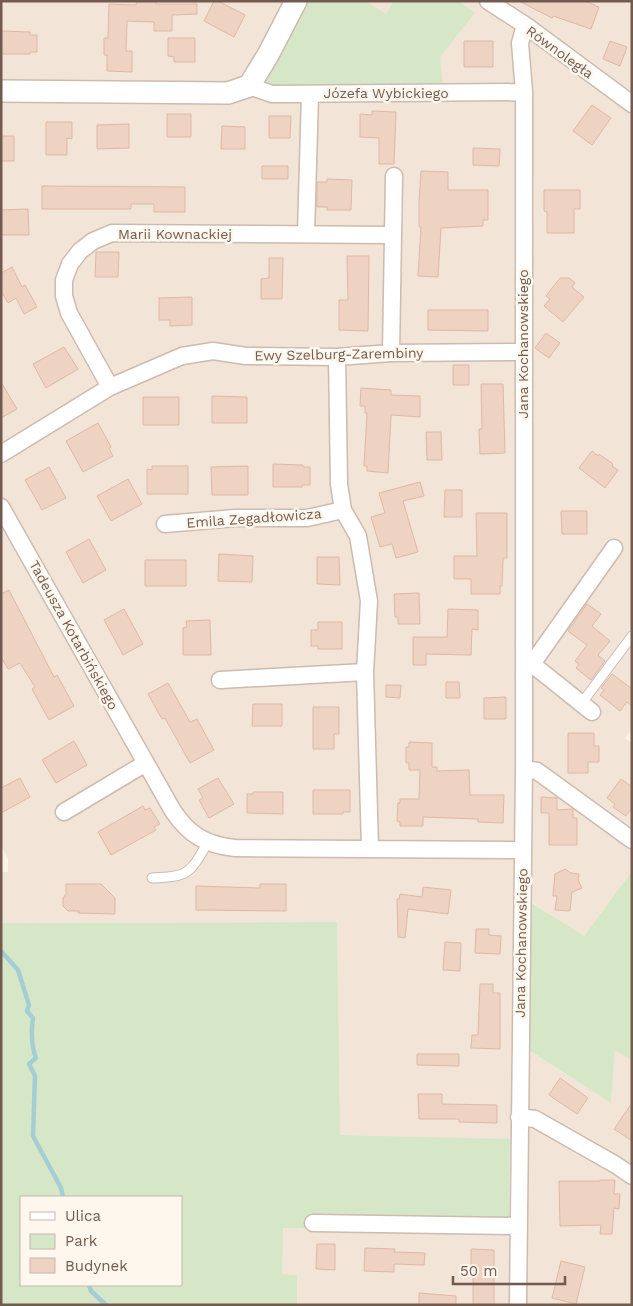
<svg xmlns="http://www.w3.org/2000/svg" width="633" height="1306" font-family="'Work Sans',sans-serif">
  <rect width="100%" height="100%" fill="#fbf3e8"/>
  <!-- residential -->
  <path fill="#f2e4d7" d="M1,1H632V729L625,738L632,743V871L584,936L530,901L527,1049L611,1103L615,1049L632,1061V1305H297V1275L282,1274V1228L527,1233V1140L339,1135L337,922L1,923V872H8V858L1,846Z"/>
  <!-- green -->
  <path fill="#d5e7c7" fill-rule="evenodd" d="M305,1H366L386,14L394,1H458L475,13L440,57L443,89H270L262,79Z
    M632,871V1061L615,1050L611,1103L527,1049L529,901L584,936Z
    M337,922L340,1135L510,1139L509,1232L283,1228L282,1274L297,1275V1305H1V923ZM21,1197H181V1285H21Z"/>
  <g fill="none" stroke-linecap="round" stroke-linejoin="round">
    <!-- stream -->
    <path stroke="#a5ced4" stroke-width="4.5" d="M1,951L18,970L29,1005L27,1011L33,1018C31,1032 31,1045 36,1058L29,1064L35,1076L33,1136L61,1188L63,1197
      M89,1285L91,1291L106,1305"/>
  </g>
  <!-- building -->
  <path fill="#eed2c2" stroke="#dfb8a3" d="M137,1H156V4H197V14L172,15V31H154V22L127,21L126,51H132V72L107,71V55H104V38H108L109,4L136,5Z
    M214,1H218L245,15L234,37L204,21Z
    M519,1H585L599,7L591,29L553,16L552,18Z
    M1,31L30,32V35H37V52H30V54H1Z
    M168,38H195V62H174V57L168,56Z
    M464,41H493V67H464Z
    M610,41L627,47L620,66L603,59Z
    M592,105L611,118L592,145L573,131Z
    M372,111L396,112L394,164H379V138L360,137V114L372,115Z
    M167,114H191V137H167Z
    M269,116H291L290,138H269Z
    M46,122H72V139L67,138V155H46Z
    M129,124V148L97,149V125Z
    M222,126L245,127V149H221Z
    M1,136H14V161H1Z
    M473,148L500,149L499,166L473,165Z
    M262,166H288V179H262Z
    M421,171L448,172V190H488V220H483V226L441,228L438,277L418,276L421,227H419V203Z
    M327,179L352,180L351,210H327V207H317V182H327Z
    M42,186L185,187V212H154V204H131V209H42Z
    M544,190H580V209H574V233H547V212L544,211Z
    M28,209L29,235H1V210Z
    M96,252H119L118,277H95Z
    M347,256H369L368,331L339,330V300H348Z
    M269,258H283L282,299H261V279L269,278Z
    M12,267L22,287L25,285L37,307L24,314L16,298L8,303L1,291V273Z
    M560,278H569L575,283L572,287L584,297L563,322L544,306L550,299L546,296Z
    M192,297V325L170,326V320H159V298Z
    M428,310H488V331L428,330Z
    M546,333L560,343L549,358L535,348Z
    M64,347L78,369L46,388L33,364Z
    M453,365H469V385H453Z
    M1,382L17,409L1,418Z
    M481,384H503L505,453L480,454L479,429H482Z
    M361,388L391,390V395L420,396V417L391,415L388,473L367,471V466H364L367,413H365V406H360Z
    M212,396L247,397V423H212Z
    M143,397H179V425H143Z
    M98,423L111,447L109,448L113,456L83,472L66,441Z
    M426,432H441L442,460H427Z
    M592,451L598,456L599,454L613,464L612,466L618,470L605,488L579,468Z
    M273,464L303,465V467H310V485H302V487H273Z
    M152,466H188V494H147V469L152,470Z
    M248,466V495H212L211,467Z
    M49,467L66,498L42,510L25,480Z
    M128,479L142,504L111,521L97,496Z
    M420,482L424,496L403,501L418,552L396,558L392,544L380,547L371,517L385,513L379,493Z
    M445,490H462V517H444Z
    M561,511H587V534H562Z
    M476,513H507V558H503L502,586H500V594H471V579H454V556H477Z
    M89,539L106,570L83,583L66,552Z
    M219,554L253,556L252,582L218,581Z
    M317,557H339L340,585L317,584Z
    M145,560H186V586H145Z
    M9,590L54,677L57,675L74,706L49,720L32,689L35,687L20,663L8,669L1,657V594Z
    M419,593L420,624H398V617H395L394,594Z
    M587,604L601,614L592,626L610,641L598,655L605,661L591,680L576,668L579,664L575,661L587,645L568,631Z
    M124,609L143,644L123,655L104,620Z
    M448,609L478,610V630L472,629L471,655L426,654V665H413V637H447Z
    M210,620L211,655H183V628L187,627L186,621Z
    M318,622H342V649H318V646H311V630H318Z
    M612,674L632,689V706L627,702L620,711L600,695L604,690L601,688Z
    M446,682H459L460,698H446Z
    M168,683L190,722L197,719L214,750L190,763L165,718L162,719L148,694Z
    M386,685H401L400,698L386,697Z
    M506,697V719H484V698Z
    M253,704H282V726H252Z
    M313,707H339V734H334V749H313Z
    M568,733H594V746H599V762H588V773H568Z
    M74,741L87,765L56,783L42,760Z
    M409,742L432,743V767H437V771L469,770L470,795H504L503,823L478,822V819L423,817V826H400V822L397,821L398,803H400V799H419L420,770H409V763H406V747H409Z
    M20,778L30,797L1,813V788Z
    M218,778L234,804L209,818L199,800L203,798L198,789Z
    M621,779L632,787V808L626,816L613,807L615,804L607,798Z
    M313,790H350V812H343V814H313Z
    M253,792H283V814L247,813V794H253Z
    M541,797L557,798V810L573,809V818H577V845H549V813H541Z
    M143,806L145,810L150,808L160,824L154,827L156,830L111,855L98,832Z
    M565,869L571,873L579,874L578,880L582,888L572,892L570,911L555,910L557,896H553L555,874Z
    M66,884H101L115,898V914L78,913L79,911H68L63,906V898L66,894Z
    M260,884H286V911L196,910V886L260,888Z
    M423,887L451,890L448,914L408,909L405,938L398,937L397,899H399L400,894L422,897Z
    M476,929H489V935L501,936L500,954L475,953Z
    M445,942L461,943L460,971L443,970Z
    M480,984H493V993H500V1049L471,1048L472,1035H478Z
    M417,1054H459V1066L417,1065Z
    M560,1078L588,1098L577,1114L549,1095Z
    M418,1094H442V1104L497,1105V1123L459,1122V1119H419Z
    M632,1103V1141L614,1129Z
    M600,1180H615L614,1194H620L619,1209L614,1208L612,1234H600L601,1225L560,1226L559,1181H600Z
    M317,1244H335V1270L316,1269Z
    M365,1248L395,1249L394,1252L425,1253L424,1265L394,1264V1272L364,1271Z
    M471,1249L494,1250V1305H473V1273H471Z
    M561,1261L585,1267L576,1304L552,1298Z
    M419,1293L456,1296V1305H419Z"/>
  <g fill="none" stroke-linecap="round" stroke-linejoin="round">
    <defs>
      <path id="service" d="M581,704L632,636
        M152,878C189,876 189,875 208,842"/>
      <path id="minor" d="M488,1L525,25L632,104
        M249,86L272,94L524,92
        M306,234L310,94
        M391,353L394,176
        M337,357L339,484L343,510L358,536L369,601L365,672L370,849
        M110,387L69,313L64,296V280L70,264L80,251L93,241L112,233L393,235
        M1,454L110,387L182,356L213,351L246,356L337,357L391,353L523,352
        M1,507L173,811C189,835 206,845 235,848L523,850
        M165,524L235,518H307L343,510
        M524,664H532L614,548
        M532,664L592,712
        M220,680L365,672
        M524,769L537,771L632,840
        M64,812L146,763
        M519,1117L535,1119L616,1165L632,1176
        M313,1223L518,1226
        M518,1305L524,769V92L520,43L525,25"/>
      <path id="tertiary" d="M1,91L228,93L249,86L268,55L296,1"/>
    </defs>
    <!-- service casing -->
    <use href="#service" stroke="#ccbbaf" stroke-width="11"/>
    <!-- minor casing -->
    <use href="#minor" stroke="#ccbbaf" stroke-width="19"/>
    <!-- tertiary casing -->
    <use href="#tertiary" stroke="#ccbbaf" stroke-width="24"/>
    <!-- service -->
    <use href="#service" stroke="#fff" stroke-width="9"/>
    <!-- minor -->
    <use href="#minor" stroke="#fff" stroke-width="16"/>
    <!-- tertiary -->
    <use href="#tertiary" stroke="#fff" stroke-width="21"/>
  </g>
  <g text-anchor="middle" stroke-width="5" stroke-linejoin="round" paint-order="stroke">
    <!-- street labels -->
    <g font-size="14" fill="#735a4e" stroke="#fef7ee">
      <text transform="translate(560 52) rotate(36)" y="5">Równoległa</text>
      <text x="386" y="98">Józefa Wybickiego</text>
      <text x="175" y="239">Marii Kownackiej</text>
      <text transform="translate(523 344) rotate(-90)" y="5">Jana Kochanowskiego</text>
      <text transform="translate(339 354) rotate(-1)" y="5">Ewy Szelburg-Zarembiny</text>
      <text transform="translate(254 518) rotate(-4)" y="5">Emila Zegadłowicza</text>
      <text transform="translate(74 635) rotate(61)" y="5">Tadeusza Kotarbińskiego</text>
      <text transform="translate(521 943) rotate(-89)" y="5">Jana Kochanowskiego</text>
    </g>
  </g>
  <!-- border -->
  <rect width="633" height="1306" fill="none" stroke="#735a4e" stroke-width="5"/>
  <!-- legend -->
  <rect x="20" y="1196" width="162" height="90" fill="#fef7ee" stroke="#c6b8ae"/>
  <rect x="30" y="1212" width="25" height="8" fill="#ffffff" stroke="#c6b8ae"/>
  <text x="65" y="1221" font-size="15" fill="#735a4e">Ulica</text>
  <rect x="30" y="1234" width="25" height="15" fill="#d5e7c7" stroke="#c6b8ae"/>
  <text x="65" y="1246" font-size="15" fill="#735a4e">Park</text>
  <rect x="30" y="1258" width="25" height="15" fill="#eed2c2" stroke="#c6b8ae"/>
  <text x="65" y="1271" font-size="15" fill="#735a4e">Budynek</text>
  <!-- scale -->
  <path d="M453 1276v8h112v-8" fill="none" stroke="#735a4e" stroke-width="2.5"/>
  <text x="460" y="1276" font-size="15" fill="#735a4e" stroke="#fef7ee" stroke-width="4" paint-order="stroke">50 m</text>
</svg>
